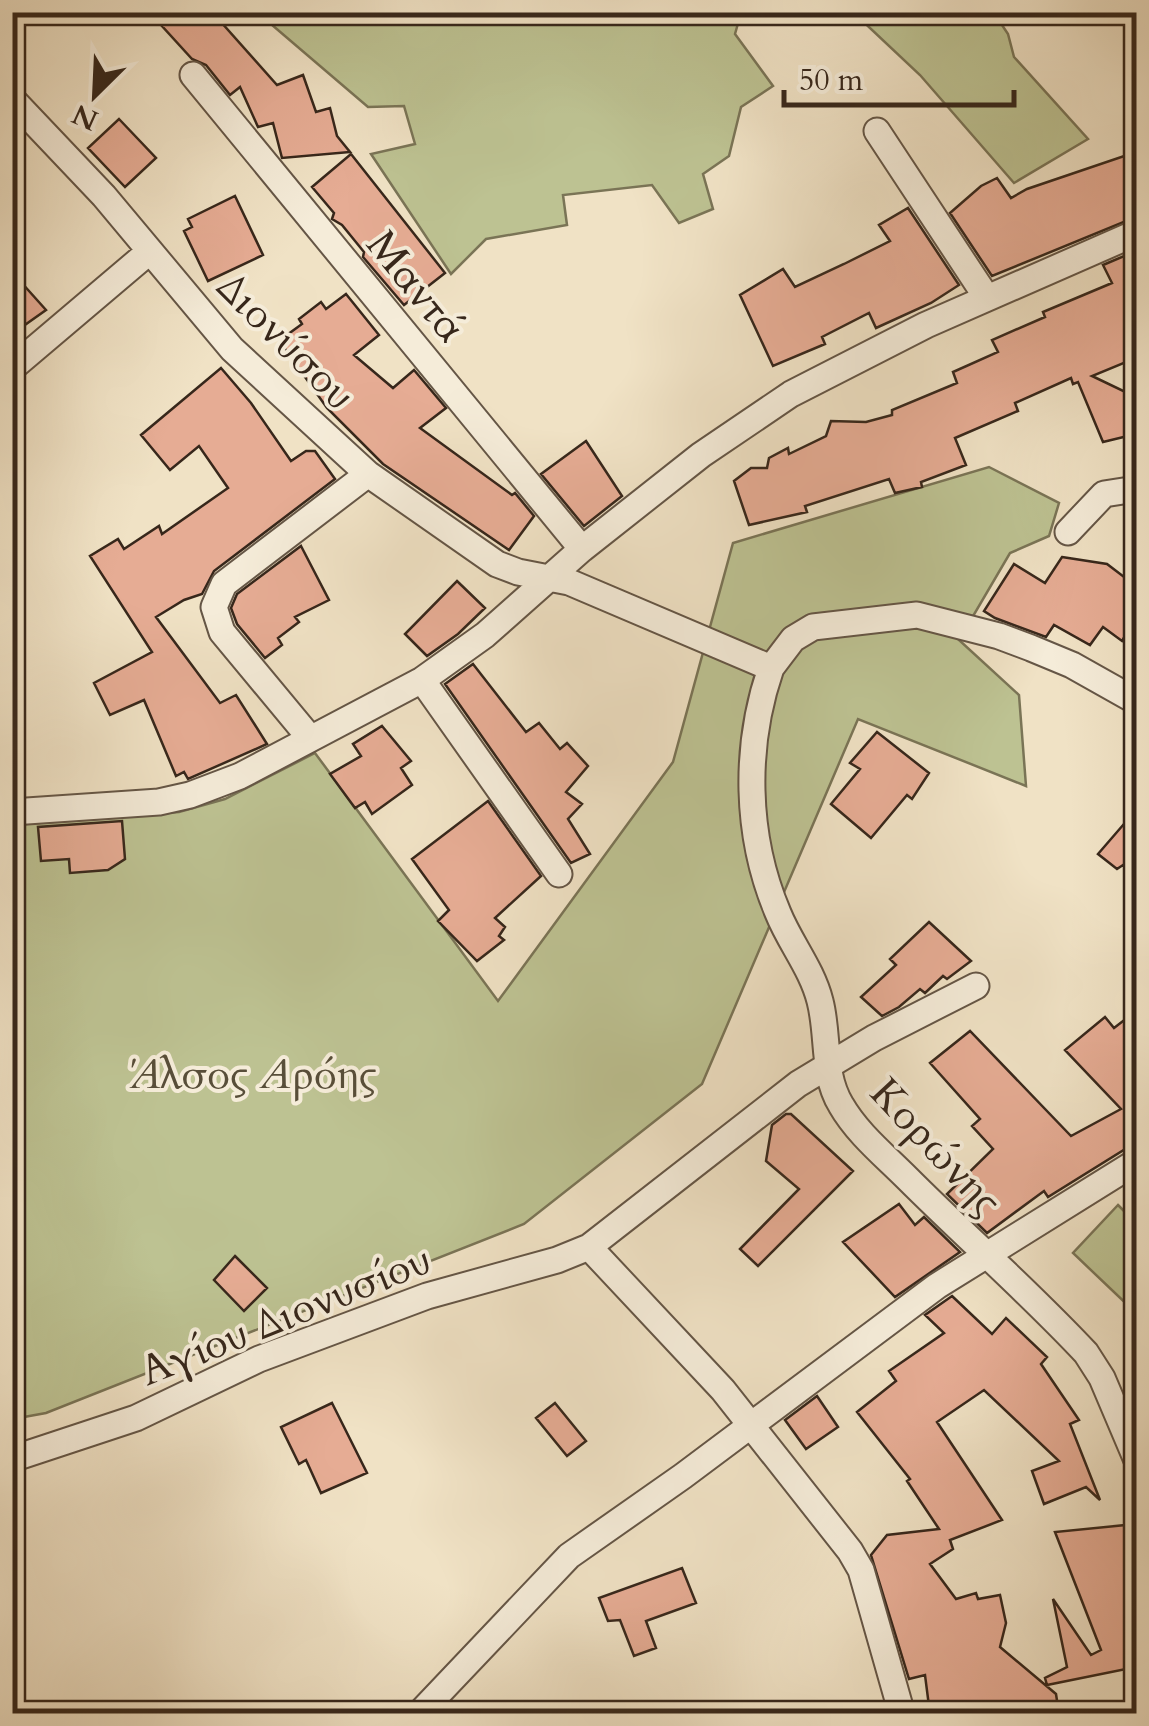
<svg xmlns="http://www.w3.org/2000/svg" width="1149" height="1726" font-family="Cardo,serif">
  <rect width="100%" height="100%" fill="#f0e2c5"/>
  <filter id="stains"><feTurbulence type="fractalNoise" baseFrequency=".002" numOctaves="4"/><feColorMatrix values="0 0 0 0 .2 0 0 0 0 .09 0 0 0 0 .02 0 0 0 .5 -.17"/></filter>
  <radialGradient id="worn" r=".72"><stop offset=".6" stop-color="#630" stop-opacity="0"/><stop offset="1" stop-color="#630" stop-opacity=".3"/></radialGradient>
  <!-- green -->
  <path fill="#bdc292" stroke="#7a7456" stroke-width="2.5" d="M258,13H741L735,34L773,86L741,107L729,156L703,174L713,209L679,223L652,185L563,195L567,225L486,239L451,274L371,154L415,144L404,106L368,107Z
    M854,13H994L1008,34L1014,57L1088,139L1014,183L920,75Z
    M989,467L1059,503L1049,536L1010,553L959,640L1019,695L1026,786L858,719L702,1084L524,1224L46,1413L13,1419V825L179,812L225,799L315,753L498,1001L673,762L733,543Z
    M1118,1205L1136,1223V1313L1073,1253Z"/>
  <!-- building -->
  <path fill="#e6ac94" stroke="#37271b" stroke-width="2.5" d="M176,12H212L277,85L303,75L316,112L330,108L337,136L350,152L282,158L273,123L258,127L240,87L230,95L206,65L192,59L162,26Z
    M119,119L156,158L125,187L88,148Z
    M1136,152V217L992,276L950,213L981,186L997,178L1011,198L1027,189Z
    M351,154L445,273L404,305L363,257L364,252L342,225L332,219L334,213L312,187Z
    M235,196L263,255L208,281L184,231L192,227L188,219Z
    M908,208L959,285L931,303L876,328L869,313L822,337L825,344L773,366L740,295L783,269L795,287L844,264L890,241L879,225Z
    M1136,251V358L1092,376L1136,397V434L1103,442L1078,382L1073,384L1071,378L1015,403L1018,411L955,438L966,465L921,482L922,487L895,493L889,479L805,506L807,512L749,525L734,481L751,468H767L769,458L788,448L789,454L826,436L831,421L866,422L892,415V410L957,383L953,372L998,352L992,340L1045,317L1043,312L1112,283L1103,265Z
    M12,272L46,310L12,334Z
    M346,294L379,335L354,355L393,388L414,370L446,408L420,428L512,495L515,493L534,516L509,550L383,464L327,408L283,346L291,339L287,335L302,324L299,319L321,302L326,309Z
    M221,368L251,403L291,461L306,451H315L335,479L214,571L202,594L184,600L156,617L220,703L236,695L267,744L188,779L184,772L176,776L144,700L110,715L94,683L152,652L90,556L118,539L124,549L159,526L162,534L228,488L199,446L170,470L141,435Z
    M586,441L622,496L584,526L541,474Z
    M301,546L329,600L295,617L299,622L278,638L282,645L265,658L237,624L231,608L237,594Z
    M1062,557L1107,564L1136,586V616L1122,641L1103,627L1090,645L1054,625L1046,637L995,618L984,611L1014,564L1045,583Z
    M457,581L485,608L458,634L427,656L405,634Z
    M473,664L526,732L539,723L560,749L567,743L588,766L566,792L582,804L568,819L590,854L571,863L445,684Z
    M382,726L411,761L401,768L412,785L372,814L365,802L355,808L330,774L361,756L353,744Z
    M877,732L929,773L912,799L907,795L871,838L831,804L860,769L850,763Z
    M488,801L541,876L495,918L505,927L499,936L504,940L477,961L438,921L449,910L412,859Z
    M1136,810V877L1123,865L1117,869L1098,854Z
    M122,821L125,859L108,870L70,873L69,859L41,861L38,827Z
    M929,922L971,961L947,979L943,976L925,993L920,989L899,1007L882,1016L861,997L896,965L890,959Z
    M1136,1011V1146L1127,1148L1048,1197L1044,1191L987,1233L947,1194L993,1149L972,1126L980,1119L930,1063L970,1031L1071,1136L1121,1109L1065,1050L1105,1017L1114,1028Z
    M786,1114H791L853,1171L758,1266L740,1249L799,1189L766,1161L772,1125Z
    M899,1204L915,1225L924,1217L960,1252L895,1297L843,1242Z
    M235,1256L267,1288L244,1311L214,1280Z
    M952,1296L992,1334L1006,1318L1047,1357L1041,1364L1079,1420L1070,1424L1100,1500L1086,1487L1044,1504L1032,1471L1059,1461L984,1390L937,1422L1002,1520L950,1540L953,1549L930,1564L956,1599L976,1593L978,1599L1000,1595L1006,1623L1000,1647L1056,1694L1059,1714H930L925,1675L909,1679L871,1555L887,1535L939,1529L907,1481L910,1479L857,1412L896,1381L889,1371L944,1333L925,1315Z
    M817,1396L838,1427L806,1449L785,1420Z
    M332,1403L367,1473L321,1493L306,1460L299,1464L281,1427Z
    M555,1403L586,1441L567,1456L536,1418Z
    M1136,1524V1667L1047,1685L1045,1678L1067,1667L1053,1599L1091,1655L1101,1650L1055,1532Z
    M682,1568L696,1603L646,1621L656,1648L634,1656L620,1620L608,1621L599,1598Z"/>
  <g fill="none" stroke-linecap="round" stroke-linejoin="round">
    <defs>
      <path id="minor" d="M193,75L582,549
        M12,99L104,196L232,349L368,474L497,564L518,572L569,582L771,668L793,639L813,627L917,615L999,636L1031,648L1072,665L1136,701
        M877,131L987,298
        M12,368L150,251
        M1068,532L1104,494L1136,489
        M771,668C744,746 745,835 778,913C790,943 812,969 820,1001C829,1035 822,1074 841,1105C857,1133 884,1155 907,1178C966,1237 1029,1292 1086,1353L1102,1378L1136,1458
        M422,680L559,874
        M310,738L222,632L214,607L224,584L368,474
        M12,812L159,802L190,795L240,776L422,680L485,635L582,549L701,455L791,394L926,325L1136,233
        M589,1247L723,1390L850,1551L861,1570L902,1714
        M12,1459L136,1418L259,1359L427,1296L557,1260L589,1247L798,1084L874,1038L976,986
        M419,1714L569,1556L683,1476L937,1286L1136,1162"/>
    </defs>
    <!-- minor casing -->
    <use href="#minor" stroke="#655646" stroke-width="29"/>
    <!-- minor -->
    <use href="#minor" stroke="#f5ecd9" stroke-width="25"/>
  </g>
  <g text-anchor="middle" stroke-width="8" stroke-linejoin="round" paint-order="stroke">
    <!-- street labels -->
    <g font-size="42" fill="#37271b" stroke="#f5ecd9">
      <text transform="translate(418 286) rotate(51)" y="15">Μαντά</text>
      <text transform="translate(287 340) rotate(45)" y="15">Διονύσου</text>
      <text transform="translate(937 1146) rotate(47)" y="15">Κορώνης</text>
      <text transform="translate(285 1314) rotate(-22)" y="15">Αγίου Διονυσίου</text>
    </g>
    <!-- park labels -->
    <g font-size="42" font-style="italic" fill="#584e39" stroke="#f5ecd9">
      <text x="253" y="1088">Άλσος Αρόης</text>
    </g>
  </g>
  <!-- margin -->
  <rect width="1149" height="1726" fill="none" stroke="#f0e2c5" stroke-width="50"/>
  <rect x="15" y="15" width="1119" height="1696" fill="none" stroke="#37271b" stroke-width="5"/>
  <rect x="25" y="25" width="1099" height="1676" fill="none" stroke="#37271b" stroke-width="2.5"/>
  <!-- north arrow -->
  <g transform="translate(95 95) rotate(204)" stroke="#f5ecd9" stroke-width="8" paint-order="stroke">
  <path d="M0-8L18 38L0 25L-18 38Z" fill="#37271b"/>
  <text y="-15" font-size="28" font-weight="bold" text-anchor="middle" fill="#37271b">N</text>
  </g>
  <!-- scale -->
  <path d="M784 90v15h230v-15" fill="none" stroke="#37271b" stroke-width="5"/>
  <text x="799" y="90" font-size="30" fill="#37271b" stroke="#f5ecd9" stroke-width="8" paint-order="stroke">50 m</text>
  <rect width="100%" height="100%" filter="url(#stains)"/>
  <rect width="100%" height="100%" fill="url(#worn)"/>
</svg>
